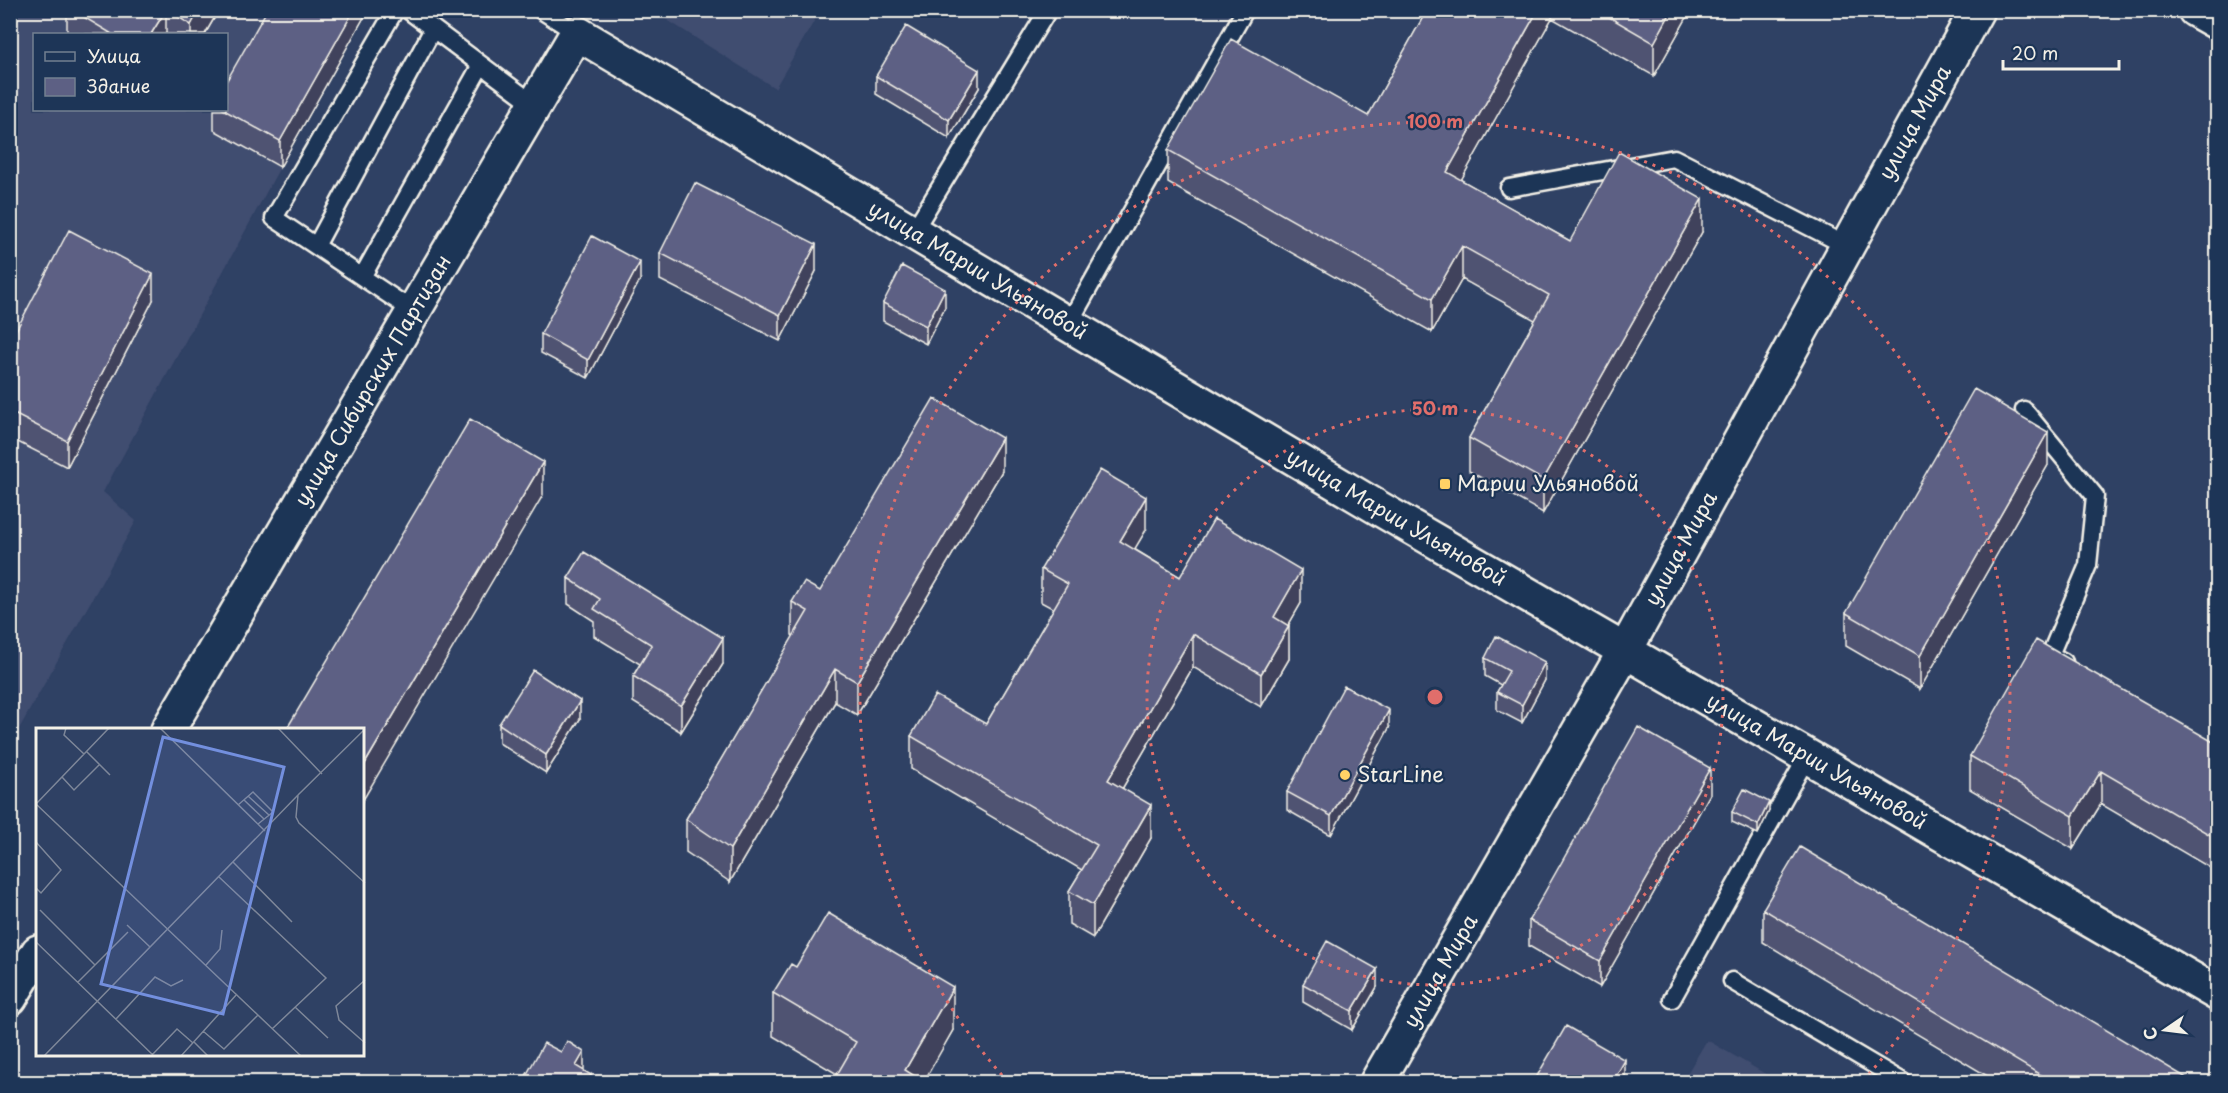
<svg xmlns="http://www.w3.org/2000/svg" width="2228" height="1093" font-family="'Playpen Sans',sans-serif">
  <rect width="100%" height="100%" fill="#2f4164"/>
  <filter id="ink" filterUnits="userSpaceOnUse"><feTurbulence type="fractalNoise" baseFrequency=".0167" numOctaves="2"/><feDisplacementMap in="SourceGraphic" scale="12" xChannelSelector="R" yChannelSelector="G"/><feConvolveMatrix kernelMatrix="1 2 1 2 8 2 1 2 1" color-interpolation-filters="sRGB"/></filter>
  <g filter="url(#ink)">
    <!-- built -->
    <path fill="#414d70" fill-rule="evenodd" d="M11,11H368L280,167L103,492L136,521L11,743ZM34,34H226V110H34Z
      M653,11H820L775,88Z
      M1707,1040L1779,1082H1682Z"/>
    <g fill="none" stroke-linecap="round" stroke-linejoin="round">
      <defs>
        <path id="service" d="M395,10L274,218L413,311
          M408,10L535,105
          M541,10L577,33
          M1509,188L1674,158L1847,246
          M913,232L1048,10
          M316,246L433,29
          M362,277L481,65
          M1068,325L1245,10
          M2024,410L2095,496L2088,565L2050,655L2064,662
          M1732,981L1903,1082
          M1672,999L1807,757"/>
        <g id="tertiary">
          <path d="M2195,10L2218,23"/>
          <path id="s1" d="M168,730L577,33L1375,506L2218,994"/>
          <path d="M10,998L38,952"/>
        </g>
        <g id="secondary">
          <path id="s2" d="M1377,1082L1625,651L1977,10"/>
        </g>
      </defs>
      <!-- service casing -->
      <use href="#service" stroke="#f4f1e8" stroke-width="21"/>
      <!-- tertiary casing -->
      <use href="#tertiary" stroke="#f4f1e8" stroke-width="38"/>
      <!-- secondary casing -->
      <use href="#secondary" stroke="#f4f1e8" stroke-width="38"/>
      <!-- service -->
      <use href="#service" stroke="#1d3557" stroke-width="16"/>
      <!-- tertiary -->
      <use href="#tertiary" stroke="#1d3557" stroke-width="33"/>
      <!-- secondary -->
      <use href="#secondary" stroke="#1d3557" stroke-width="33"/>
    </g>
    <!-- wall -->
    <path fill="#505372" stroke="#f4f1e8" stroke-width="1.5" d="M67,10H219L205,34H67Z
      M368,10L280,167L214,130V110H226Z
      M1427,10H1691L1654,76L1552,18L1461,180L1570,241L1702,232L1543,513L1469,471V438L1535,320L1462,279L1432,332L1168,183V150L1368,116Z
      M876,76L979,88L949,138L876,94Z
      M660,253L816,271L780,341L660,280Z
      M640,280L588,378L541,353V334Z
      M153,300L67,467L10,438V342Z
      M883,303L945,307L926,344L883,321Z
      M2048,465L1920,689L1846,646V613Z
      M1002,471L857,715L835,702L730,882L686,852V819L794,636L792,635V602L820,591Z
      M1146,530L1134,549L1180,577L1301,603L1288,626L1289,659L1261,707L1193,667L1122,789L1151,838L1093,938L1069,924V891L1082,870L911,769V736L986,724L1054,609L1041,602V569Z
      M568,578L723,664L681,732L633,702V676L640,664L594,636V621L568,604Z
      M1485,658L1545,680L1522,723L1497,710V692L1501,685L1485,676Z
      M580,719L546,773L499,743V724Z
      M1389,728L1331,835L1287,810V792Z
      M2217,744V872L2101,804L2073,849L1970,789V756Z
      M1710,794L1600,987L1529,946V920Z
      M1769,811L1758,834L1732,822V812Z
      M1763,909L2195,1083H1999L1763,942Z
      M796,967L953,1030L923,1081L837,1074L773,1036V993Z
      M1303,984L1377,987L1352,1030L1303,1002Z"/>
    <!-- shaded-wall -->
    <path fill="#41435c" stroke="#f4f1e8" stroke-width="1.5" d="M166,10V34H151Z
      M199,10H219L205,34H191V25Z
      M354,10H368L280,167V141Z
      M1538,10H1552V18L1447,205V172Z
      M1672,10H1691L1654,76V43Z
      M979,70V88L949,138V120Z
      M1702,199V232L1543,513V480Z
      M816,244V271L780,341V315Z
      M1462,246V279L1432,332V299Z
      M640,262V280L588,378V360Z
      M153,274V300L67,467V441Z
      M945,289V307L926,344V326Z
      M2048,432V465L1920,689V656Z
      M1002,438V471L857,715V682Z
      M543,462V495L363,800V767Z
      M1146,497V530L1120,574V541Z
      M1301,570V603L1274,650V617Z
      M1289,626V659L1261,707V674Z
      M1193,634V667L1108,813V780Z
      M723,638V664L681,732V706Z
      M1545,662V680L1522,723V705Z
      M835,669V702L730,882V849Z
      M580,701V719L546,773V755Z
      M1389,710V728L1331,835V816Z
      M1710,768V794L1600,987V961Z
      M2101,771V804L2073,849V816Z
      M1769,802V811L1758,834V825Z
      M1151,805V838L1093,938V905Z
      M1377,969V987L1352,1030V1011Z
      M953,987V1030L923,1083L905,1070Z
      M584,1052V1070L577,1083L576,1066Z
      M1625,1060V1083H1612Z
      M591,1075V1083H586Z"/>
    <!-- building -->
    <path fill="#5d6084" stroke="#f4f1e8" stroke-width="1.5" d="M72,10H166L151,34H112Z
      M167,10H199L191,25Z
      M267,10H354L280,141L224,110H226V82Z
      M1427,10H1538L1447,172L1570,241L1619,152L1702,199L1543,480L1469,438L1549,295L1462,246L1432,299L1168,150L1231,39L1368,116Z
      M1597,10H1672L1654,43Z
      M906,26L979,70L949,120L876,76Z
      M695,183L816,244L780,315L660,253Z
      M69,230L153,274L67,441L10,412V342Z
      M592,236L640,262L588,360L541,334Z
      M902,266L945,289L926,326L883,303Z
      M1974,389L2048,432L1920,656L1846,613Z
      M934,398L1002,438L857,682L835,669L730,849L686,819L808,611L792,602L804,582L820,591Z
      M470,419L543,462L363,767V730H286Z
      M1100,470L1146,497L1120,541L1180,577L1214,519L1301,570L1274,617L1289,626L1261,674L1193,634L1108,780L1151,805L1093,905L1069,891L1097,845L911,736L935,695L986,724L1068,584L1041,569Z
      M584,552L723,638L681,706L633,676L652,645L594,609L600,599L568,578Z
      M1496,636L1545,662L1522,705L1497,692L1509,671L1485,658Z
      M2036,640L2217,744V839L2101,771L2073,816L1970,756Z
      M533,670L580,701L546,755L499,724Z
      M1344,686L1389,710L1331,816L1287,792Z
      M1638,727L1710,768L1600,961L1529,920Z
      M1744,789L1769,802L1758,825L1732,812Z
      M1800,847L2195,1083H2054L1763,909Z
      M828,913L953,987L905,1070L926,1083H832L856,1042L773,993L791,964L796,967Z
      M1327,941L1377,969L1352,1011L1303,984Z
      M1566,1026L1625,1060L1612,1083H1533Z
      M567,1041L584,1052L576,1066L591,1075L586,1083H522L544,1043L561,1052Z"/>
  </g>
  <!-- distance rings -->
  <g fill="none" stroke="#e06e6b" stroke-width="3" stroke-dasharray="3 6">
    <circle cx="1435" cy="697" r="288"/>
    <path d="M1008 1082A575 575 0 1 1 1862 1082"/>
  </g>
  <!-- markers -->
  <g fill="#ffd166" stroke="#1d3557" stroke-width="2">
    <rect x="1439" y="478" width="12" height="12" rx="3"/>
    <circle cx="1345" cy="775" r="6"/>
  </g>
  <g text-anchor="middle" stroke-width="4.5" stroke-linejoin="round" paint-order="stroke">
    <!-- street labels -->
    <g font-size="21" fill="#f4f1e8" stroke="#1d3557">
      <text dy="7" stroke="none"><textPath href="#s2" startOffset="1100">улица Мира</textPath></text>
      <text dy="7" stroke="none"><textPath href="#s1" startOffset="1274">улица Марии Ульяновой</textPath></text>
      <text dy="7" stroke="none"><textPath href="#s1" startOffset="405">улица Сибирских Партизан</textPath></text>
      <text dy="7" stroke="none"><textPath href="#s1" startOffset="1760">улица Марии Ульяновой</textPath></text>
      <text dy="7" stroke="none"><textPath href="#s2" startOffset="614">улица Мира</textPath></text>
      <text dy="7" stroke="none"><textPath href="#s1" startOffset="2246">улица Марии Ульяновой</textPath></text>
      <text dy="7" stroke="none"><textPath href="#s2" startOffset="128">улица Мира</textPath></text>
    </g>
    <!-- poi labels -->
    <g font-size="21" fill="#f4f1e8" stroke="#1d3557" text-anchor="start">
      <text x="1457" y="491">Марии Ульяновой</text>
      <text x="1357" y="782">StarLine</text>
    </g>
  </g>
  <!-- overview -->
  <g transform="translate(36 728)">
    <rect width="328" height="328" fill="#2f4164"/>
    <path fill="none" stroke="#7e8799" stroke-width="1.5" d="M30,0L28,7L48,26M124,0L229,103M242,0L286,46M51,24L74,47M26,49L38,62L64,36M262,67L329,1M212,68L233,87M208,72L228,91M0,76L73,0M0,76L265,328M202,77L217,64L237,84L222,96M0,114L25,142L5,165L0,160M197,134L256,194M183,149L290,250L236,301M4,182L59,237M91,197L114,219M0,214L118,328M170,237L184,221L186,202M329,252L300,278L303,292L329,315M42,254L92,204M259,279L292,310M80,291L119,249L135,258L147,252M167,303L188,321L222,287M158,314L172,328M116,327L141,301L157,315M8,328L262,67L260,89L263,95L329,155M145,328L201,266"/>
    <path fill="#738fde" fill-opacity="0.15" stroke="#738fde" stroke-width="3" d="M127,9L248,39L187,286L65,256Z"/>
    <rect width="328" height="328" fill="none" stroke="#f4f1e8" stroke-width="3"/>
  </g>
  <circle cx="1435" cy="697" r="9" fill="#e06e6b" stroke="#1d3557" stroke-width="3"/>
  <g font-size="18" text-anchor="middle" font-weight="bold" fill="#e06e6b" stroke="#1d3557" stroke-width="4.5" stroke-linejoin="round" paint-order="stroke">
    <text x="1435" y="128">100 m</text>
    <text x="1435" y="415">50 m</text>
  </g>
  <!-- margin -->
  <rect width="2228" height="1093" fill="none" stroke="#1d3557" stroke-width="36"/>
  <rect x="18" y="18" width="2192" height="1057" fill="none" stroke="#f4f1e8" stroke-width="2" filter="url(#ink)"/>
  <!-- legend -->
  <rect x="33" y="33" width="195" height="78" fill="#1d3557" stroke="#738091" stroke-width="1.5"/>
  <rect x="45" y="52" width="30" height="9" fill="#1d3557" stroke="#738091" stroke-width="1.5"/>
  <text x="87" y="63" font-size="18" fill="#f4f1e8">Улица</text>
  <rect x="45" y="78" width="30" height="18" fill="#5d6084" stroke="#738091" stroke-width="1.5"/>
  <text x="87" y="93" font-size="18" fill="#f4f1e8">Здание</text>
  <!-- north arrow -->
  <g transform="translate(2165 1030) rotate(256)" stroke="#1d3557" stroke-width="4.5" paint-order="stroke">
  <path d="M0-4.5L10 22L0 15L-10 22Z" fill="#f4f1e8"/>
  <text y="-9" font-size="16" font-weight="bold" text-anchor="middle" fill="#f4f1e8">С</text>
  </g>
  <!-- scale -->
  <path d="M2003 60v9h116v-9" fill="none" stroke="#f4f1e8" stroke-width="3"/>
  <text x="2012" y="60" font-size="18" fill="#f4f1e8" stroke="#1d3557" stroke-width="4.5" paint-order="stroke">20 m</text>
</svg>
